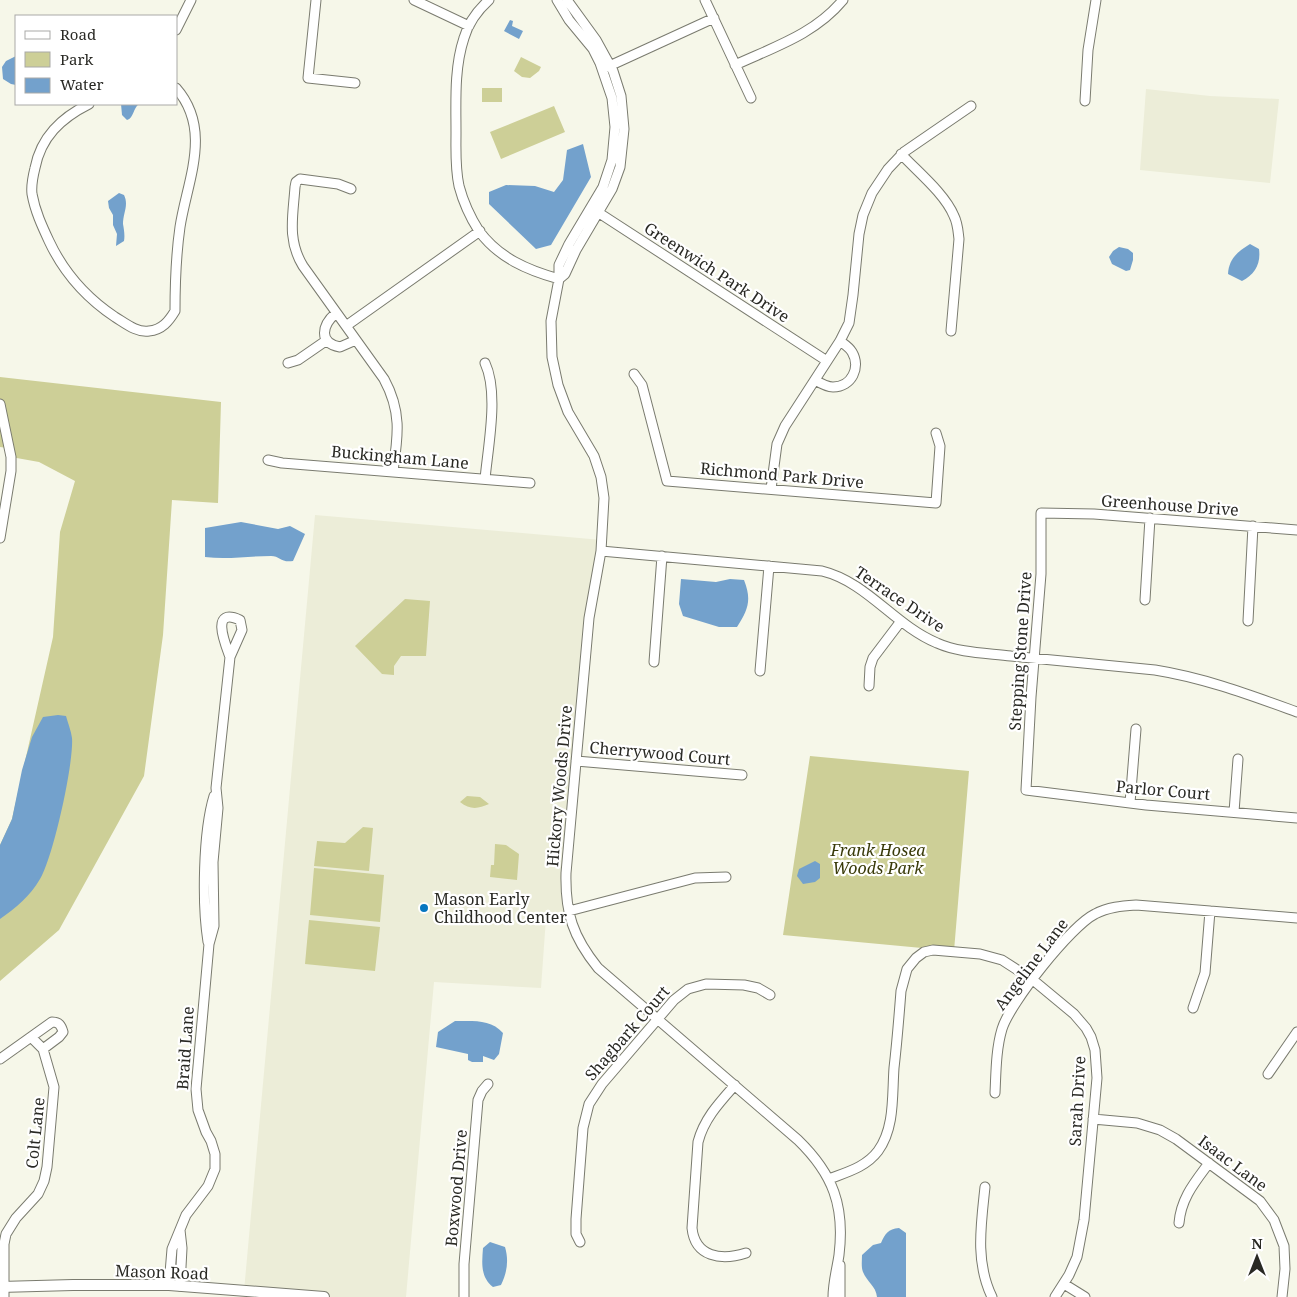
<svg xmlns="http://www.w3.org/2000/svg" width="1297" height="1297" font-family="'Noto Serif',serif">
  <rect width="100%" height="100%" fill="#f6f7e9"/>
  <!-- built -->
  <path fill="#ecedd8" d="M1146,89L1210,96L1279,99L1270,183L1140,170Z
    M315,515L602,540L591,604L566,873L569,911L546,918L541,988L434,982L406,1297H324L244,1291Z"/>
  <!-- green -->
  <path fill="#cdcf97" d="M521,57L541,67L539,71L530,78L522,77L514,71Z
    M482,88H502V102H482Z
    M554,106L565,132L501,159L490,132Z
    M0,377L221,402L218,503L172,500L163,635L144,776L59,930L0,981V845L12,819L53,637L60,532L75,481L39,462L11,457L8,448L0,447Z
    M405,599L430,601L426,656H401L394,666V675L382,674L355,646Z
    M810,756L969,771L954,951L783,935Z
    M467,796L480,797L489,804C478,809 470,810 460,802Z
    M363,827L373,828L369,871L314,866L317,841L345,843Z
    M495,844L506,845L519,854L517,880L490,877L491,865H494Z
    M314,868L384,875L380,922L310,915Z
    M309,920L380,927L375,971L305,964Z"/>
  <!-- water -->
  <path fill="#73a1cc" d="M510,20L513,21L512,26L523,31L519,39L504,31Z
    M16,56V85L11,84L3,79L2,67L6,61Z
    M121,104H139C133,108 134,118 127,120L122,115Z
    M583,144L591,177L551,245L536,249L489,204V192L506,185L535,186L554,192L563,180L567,150Z
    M119,193L124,195C129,205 123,213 123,224C124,230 125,235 124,241L116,246L117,234L113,225V215L109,208L108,201Z
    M1250,244L1259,249C1261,264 1255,274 1242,281L1228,274C1229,259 1237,252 1250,244Z
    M1119,247L1128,249L1133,253V260L1130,270L1126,271L1112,264L1109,257L1113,251Z
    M241,522L278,529L290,526L305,534L293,561C281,563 280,556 271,556C249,556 227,560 205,557V528Z
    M681,579L716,582L730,579L744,580C752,600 748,610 737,627H719L683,616L679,604Z
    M58,715L66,716C68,723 71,731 72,738C74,763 53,858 40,879C30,896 16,908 0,919V845L12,819L22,770L32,737L43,717Z
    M815,861L820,864V878L815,882L803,884L797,876L799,869Z
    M455,1021C473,1021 491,1019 503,1033L499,1054L494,1060L483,1056V1062H472L468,1060V1054L436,1047L438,1032Z
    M899,1228L906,1233V1297H877C876,1286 867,1282 863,1272C861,1267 862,1260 862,1255L873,1245L881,1243C885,1234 888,1229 899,1228Z
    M490,1242L505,1247C509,1260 507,1273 501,1285L493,1287C480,1277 482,1262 483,1248Z"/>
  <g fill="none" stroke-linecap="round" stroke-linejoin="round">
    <defs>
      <path id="minor" d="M316,0L308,78L355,83
        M414,0L469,26
        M489,0C478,10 468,24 464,38C454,68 456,102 456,132C456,150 455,168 459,186C463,201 470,217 479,231C499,258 527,270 559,279
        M557,0L569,20L593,49L600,63L612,98L615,127L612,160L603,187L569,244L559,265V279L551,321L552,357L558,385L568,412L594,456L601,477L604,498L601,551L589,618L566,873C565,913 573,937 598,968L798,1140C833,1174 845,1206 839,1255C837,1269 833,1282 833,1297
        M705,0L751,98
        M176,30L191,0
        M735,65C774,47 815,34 843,0
        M605,68L714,18
        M1085,101L1088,50L1096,0
        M89,104C61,118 41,137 35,168C33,176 31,186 32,194C35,211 42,226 49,241C64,273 85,297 115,317C125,323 137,333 149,331C162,330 169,321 175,311C175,283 176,255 180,227C187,181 213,130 176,88
        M901,154C918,172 945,194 954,216C958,224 958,232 959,239L951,331
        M351,189L338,184L300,179L296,182L295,187C293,216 287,240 303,266L384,379C402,412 398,436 393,471
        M596,211L827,361
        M559,279L565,274L576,250L612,189L620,167L624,129L621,96L613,71L596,40L567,0
        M336,313C322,325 318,343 340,347L356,340
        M346,326L480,231
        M288,363L298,360L327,340
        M634,374L642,385L667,481L936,503L940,446L936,433
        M815,380C820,383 827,387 833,387C852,387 861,367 852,352C849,347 844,344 840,341
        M0,404L11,457V471L0,538
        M268,460L282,463L530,483
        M485,479C488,446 499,393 485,363
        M771,489L777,444L785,426L840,341L849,323L853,295L859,234L863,215L872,193L888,169L904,152L971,106
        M1297,530L1094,514L1041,513V574L1031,697L1026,790L1146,805L1297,818
        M601,551L822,571C867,582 894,625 937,643C959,653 987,653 1011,656C1059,661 1107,665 1155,670C1205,678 1250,695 1297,712
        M1145,600L1150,518
        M1248,621L1253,526
        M654,662L662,556
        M760,671L769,566
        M869,686L870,667L873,658L901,621
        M576,761L742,775
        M1130,803L1136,729
        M1234,812L1238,759
        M569,911L695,878L726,877
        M208,942C202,904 203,832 214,796
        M1193,1008L1205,973L1210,911
        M0,1059L52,1022C59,1022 61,1025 63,1032L59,1037L43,1049
        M1268,1074L1297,1032
        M735,1085C719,1103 704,1119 698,1142L692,1228C695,1257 721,1261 746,1253
        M995,1093C996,1072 996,1049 1002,1029C1010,1003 1071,926 1095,914C1108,907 1122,906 1136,905L1297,918
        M1093,1119L1137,1123L1160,1130L1176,1139L1260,1201L1274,1220L1284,1246L1285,1269L1282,1297
        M829,1179C847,1172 866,1167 878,1151C895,1128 892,1095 894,1068C897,1042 899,1017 901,991L907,969L916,958L924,952L933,950L980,954L1002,960L1033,980L1074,1014L1086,1028L1091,1037L1095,1050L1097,1078L1084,1220L1077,1257L1069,1275L1055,1297
        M985,1187C981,1225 975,1262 992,1297
        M1179,1223C1181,1198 1195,1182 1209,1163
        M580,1242L576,1234V1219L583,1128L589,1104L602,1084L674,1000L688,989L706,984L744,985L758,988L770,995
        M1064,1284L1085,1297
        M169,1285L172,1249L186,1215L208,1186L215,1169V1154L211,1141L206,1132L198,1110L196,1089L209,944L214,926L213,862L218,808L216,788L230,657L242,630L240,620C209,606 226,646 230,657
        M180,1286L182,1248L180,1230
        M4,1297V1244L6,1234L16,1218L38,1194L44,1181L47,1167L54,1087L43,1049L31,1037
        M464,1297V1264L478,1100L482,1091L488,1084
        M840,1297V1265"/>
      <path id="major" d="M0,1287L73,1285H169L324,1297"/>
    </defs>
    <!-- minor casing -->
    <use href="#minor" stroke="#7a7b6f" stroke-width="11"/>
    <!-- major casing -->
    <use href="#major" stroke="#7a7b6f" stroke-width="12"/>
    <!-- minor -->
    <use href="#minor" stroke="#fff" stroke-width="9"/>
    <!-- major -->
    <use href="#major" stroke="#fff" stroke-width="10"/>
  </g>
  <!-- markers -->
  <circle fill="#0676c0" stroke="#fff" stroke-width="2" cx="424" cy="908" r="5"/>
  <g text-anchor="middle" stroke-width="4.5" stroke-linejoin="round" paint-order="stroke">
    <!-- street labels -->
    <g font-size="16" fill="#292924" stroke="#fff">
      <text transform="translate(717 272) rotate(33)" y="6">Greenwich Park Drive</text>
      <text transform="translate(400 457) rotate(5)" y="6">Buckingham Lane</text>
      <text transform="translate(782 475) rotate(5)" y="6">Richmond Park Drive</text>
      <text transform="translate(1170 505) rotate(4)" y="6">Greenhouse Drive</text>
      <text transform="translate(900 599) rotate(34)" y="6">Terrace Drive</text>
      <text transform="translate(1020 651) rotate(-86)" y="6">Stepping Stone Drive</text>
      <text transform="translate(660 753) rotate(5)" y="6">Cherrywood Court</text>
      <text transform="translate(559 786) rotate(-85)" y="6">Hickory Woods Drive</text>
      <text transform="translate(1163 790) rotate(5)" y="6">Parlor Court</text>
      <text transform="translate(1031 964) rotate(-53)" y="6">Angeline Lane</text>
      <text transform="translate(627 1033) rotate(-49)" y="6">Shagbark Court</text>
      <text transform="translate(185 1048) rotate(-86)" y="6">Braid Lane</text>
      <text transform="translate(1077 1101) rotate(-87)" y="6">Sarah Drive</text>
      <text transform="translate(35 1133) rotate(-84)" y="6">Colt Lane</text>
      <text transform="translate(1233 1163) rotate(37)" y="6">Isaac Lane</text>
      <text transform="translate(456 1188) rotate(-85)" y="6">Boxwood Drive</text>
      <text transform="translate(162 1272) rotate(2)" y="6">Mason Road</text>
    </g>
    <!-- park labels -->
    <g font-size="16" font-style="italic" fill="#393a09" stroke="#fff">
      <text x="878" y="856">Frank Hosea<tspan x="878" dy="18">Woods Park</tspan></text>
    </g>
    <!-- poi labels -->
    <g font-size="16" fill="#292924" stroke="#fff" text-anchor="start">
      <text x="434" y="905">Mason Early<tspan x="434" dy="18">Childhood Center</tspan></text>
    </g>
  </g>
  <!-- legend -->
  <rect x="15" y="15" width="162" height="90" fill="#ffffff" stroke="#a9a9a7"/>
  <rect x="25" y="31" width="25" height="8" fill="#ffffff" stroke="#a9a9a7"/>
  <text x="60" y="40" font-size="15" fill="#292924">Road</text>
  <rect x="25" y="52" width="25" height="15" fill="#cdcf97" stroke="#a9a9a7"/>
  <text x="60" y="65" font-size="15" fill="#292924">Park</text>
  <rect x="25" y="78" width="25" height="15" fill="#73a1cc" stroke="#a9a9a7"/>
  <text x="60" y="90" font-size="15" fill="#292924">Water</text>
  <!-- north arrow -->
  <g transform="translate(1257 1257)" stroke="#ffffff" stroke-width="4" paint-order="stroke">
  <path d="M0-4L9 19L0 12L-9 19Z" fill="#292924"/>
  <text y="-8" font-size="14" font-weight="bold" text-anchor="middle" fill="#292924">N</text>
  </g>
</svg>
